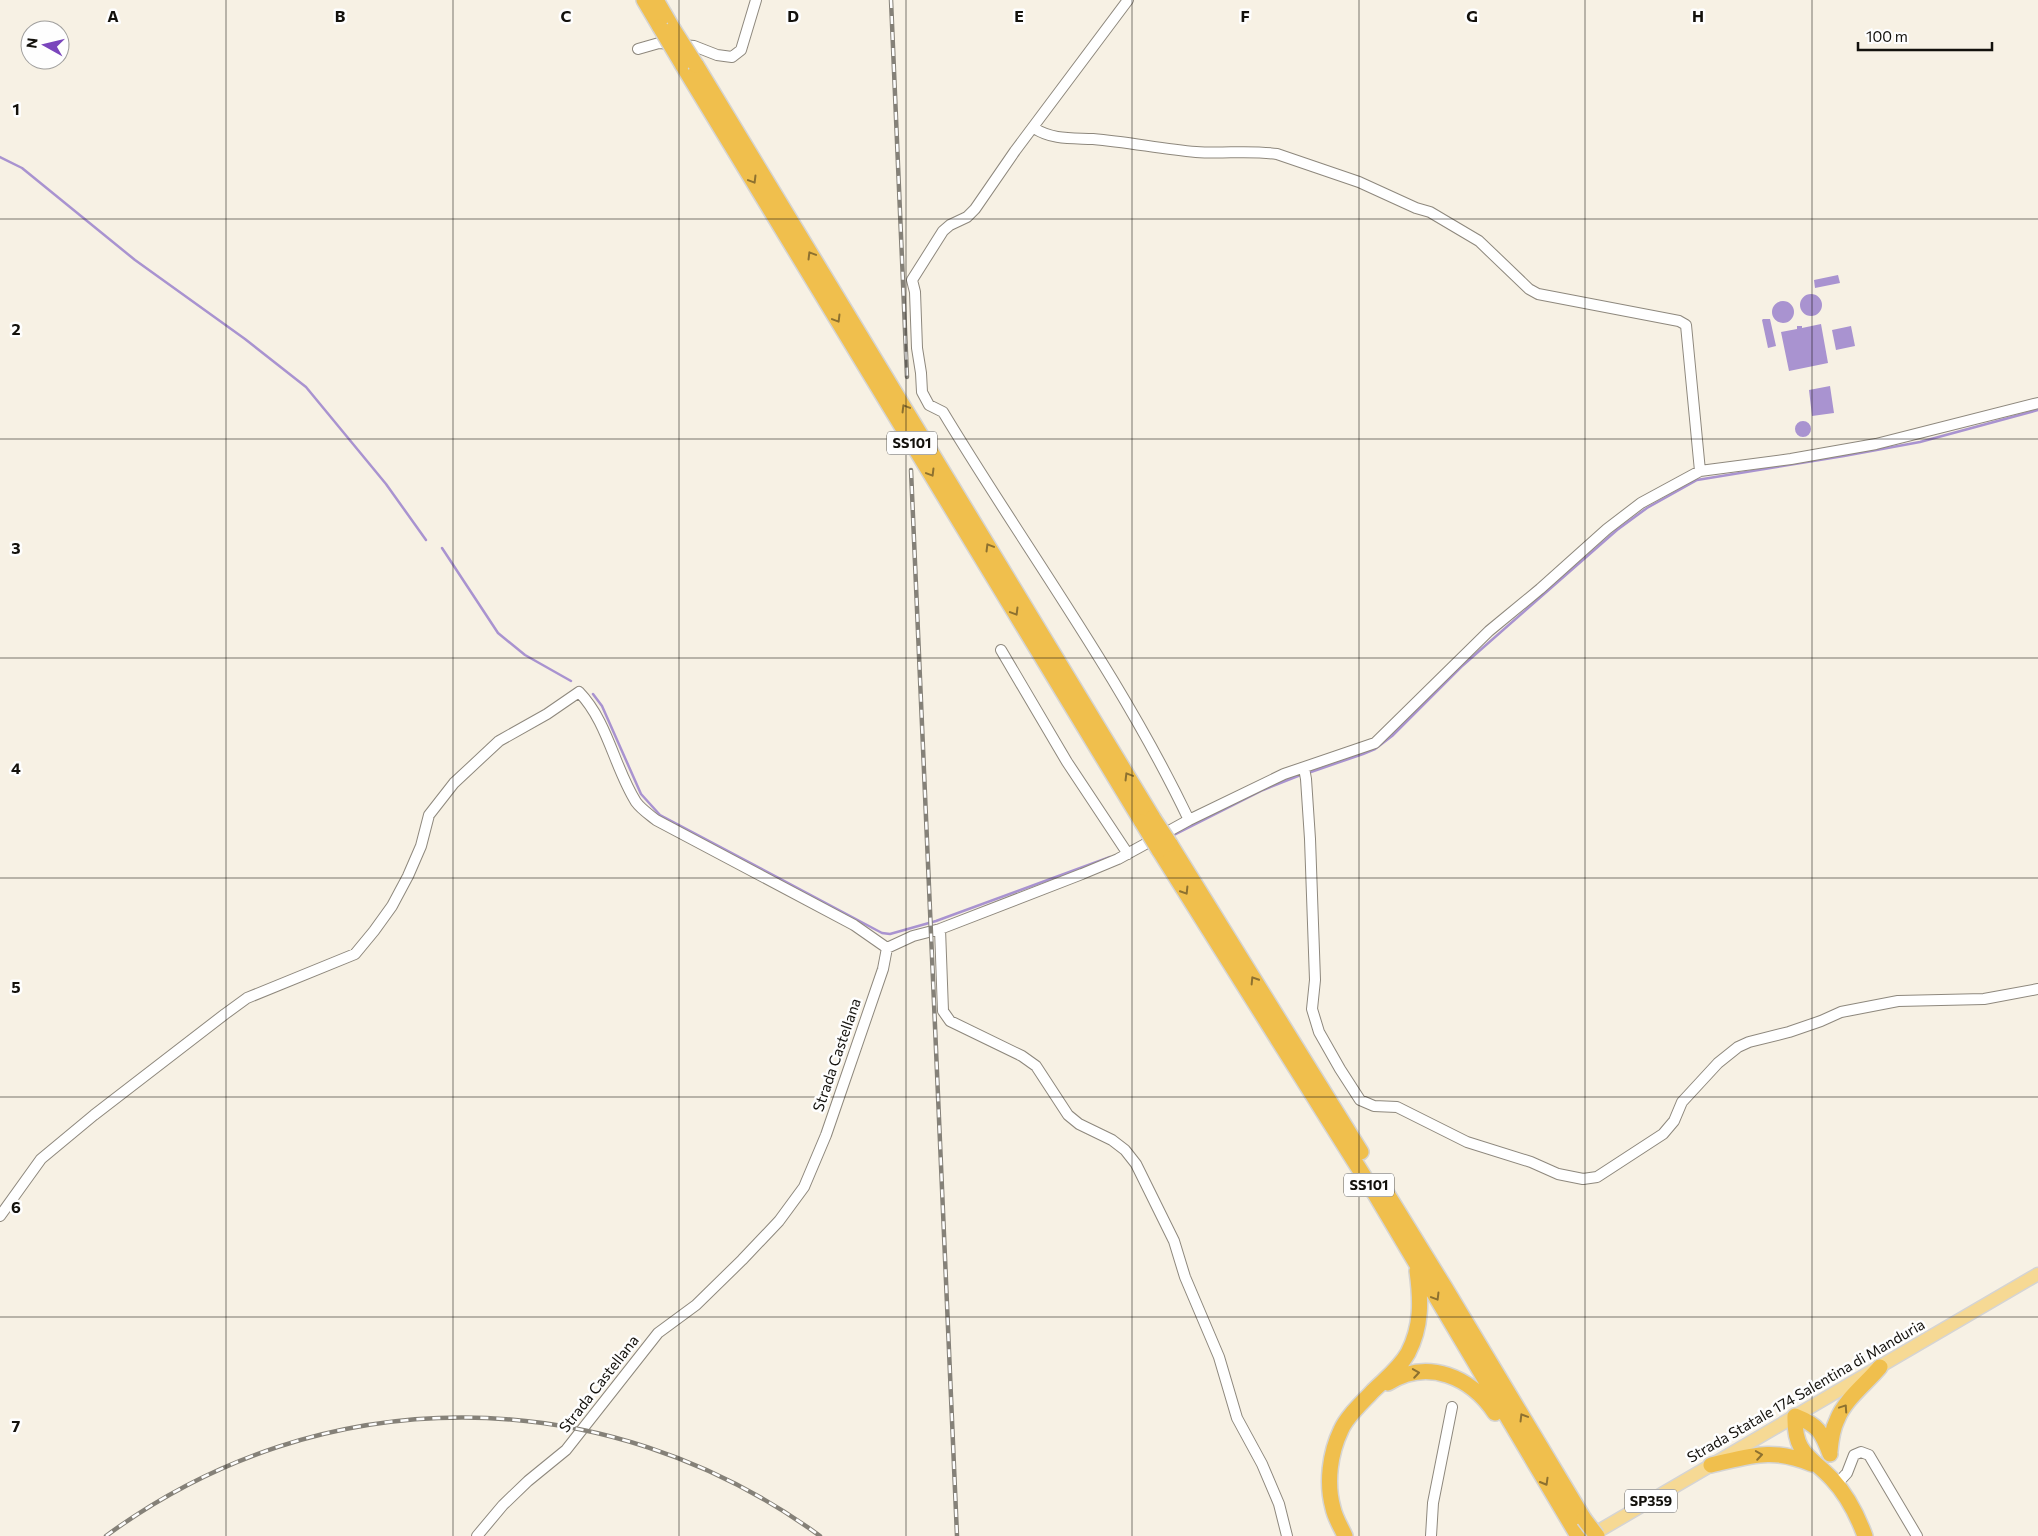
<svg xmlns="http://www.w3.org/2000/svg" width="2038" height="1536" font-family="Commissioner,sans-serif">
  <rect width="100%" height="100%" fill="#f7f1e4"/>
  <!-- water -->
  <path fill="#a993d0" d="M1838,275L1840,283L1815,288L1814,280Z
    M1800 305a11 11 0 1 1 22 0a11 11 0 1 1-22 0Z
    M1772 312a11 11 0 1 1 22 0a11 11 0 1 1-22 0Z
    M1763,319H1770L1776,346L1768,348L1762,320Z
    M1821,324L1828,363L1789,371L1781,332L1797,329V326H1802V328Z
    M1851,326L1855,346L1836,350L1832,330Z
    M1830,386L1834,413L1812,416L1809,390Z
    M1795 429a8 8 0 1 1 16 0a8 8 0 1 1-16 0Z"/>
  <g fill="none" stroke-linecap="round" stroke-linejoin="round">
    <!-- stream -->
    <path stroke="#a993d0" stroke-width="2.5" d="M0,157L22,168L135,260L245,339L306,387L386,484L426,540
      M442,548L498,633L525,655L571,681
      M593,694L602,706L641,794L660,815L882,933L890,934L936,921L1110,857
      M1308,773L1363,754L1375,749L1392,736L1461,667L1617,530L1647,508L1697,480L1844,456L1920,442L2038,410
      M1172,836L1263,790L1303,774"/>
    <defs>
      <path id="minor" d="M1128,0L1015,151L975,209L967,217L950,225L943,231L912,280L915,292L917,348L921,373L922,392L929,405L943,412C1025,548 1121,677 1189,820
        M638,49L659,43L694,46L717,55L732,57L741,50L756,0
        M1034,128C1052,140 1072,138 1093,139C1128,142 1162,149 1196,152C1223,154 1250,150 1277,154L1359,182L1416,208L1430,212L1479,241L1529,289L1538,294L1679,321L1686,325L1700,471
        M1001,650L1067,762L1128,854
        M1304,768L1306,779L1310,839L1315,980L1312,1009L1319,1032L1340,1069L1360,1100L1374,1106L1397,1107L1467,1142L1531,1162L1558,1174L1583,1179L1597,1177L1663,1134L1674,1121L1682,1102L1718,1063L1738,1047L1749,1042L1789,1032L1821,1021L1841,1012L1898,1001L1984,999L2038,989
        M940,929L943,1011L950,1021L1022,1056L1036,1066L1068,1115L1079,1124L1112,1140L1125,1150L1136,1164L1174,1241L1185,1277L1219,1357L1237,1418L1262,1464L1279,1504L1287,1536
        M0,1216L41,1159L94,1115L225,1014L247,998L355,954L374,931L392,906L408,876L421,846L429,815L454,783L499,741L547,714L579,692C608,722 614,767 636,802C641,809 650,815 656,820L854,925L887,948
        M1836,1485L1847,1473L1854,1455L1861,1452L1869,1455L1917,1536
        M477,1536L503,1505L528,1481L566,1450L658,1333L696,1305L742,1260L779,1221L804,1187L826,1135L883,969L887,948L913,936L940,929L1082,874L1118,859L1189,820L1284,774L1375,743L1489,631L1540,589L1607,529L1641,503L1700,471L1791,459L1876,444L2038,403
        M1431,1536L1433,1503L1452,1407"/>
      <path id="major" d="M1590,1536L2038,1274"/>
      <path id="highway" d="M644,0L660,27
        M656,0L673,29
        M682,64L1142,822
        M696,65L1153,818
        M1170,844L1361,1152
        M1159,850L1375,1194L1578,1536
        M1381,1184L1444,1286L1584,1519
        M1388,1383C1428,1358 1471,1377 1495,1413
        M1830,1451C1831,1440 1832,1430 1837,1420C1845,1399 1866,1384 1880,1367
        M1830,1454C1822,1432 1818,1425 1795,1416C1794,1454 1810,1456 1832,1479C1846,1494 1858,1517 1865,1536
        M1711,1465C1751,1456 1772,1447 1812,1464
        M1345,1536C1341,1527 1335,1518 1333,1508C1326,1483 1330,1453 1341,1430C1347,1416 1362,1403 1372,1392C1385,1379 1399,1369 1408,1353C1422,1326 1421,1300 1417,1271"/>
    </defs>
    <!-- minor casing -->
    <use href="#minor" stroke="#8e887d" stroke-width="12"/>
    <!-- major casing -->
    <use href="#major" stroke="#d5d4d3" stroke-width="15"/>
    <!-- highway casing -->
    <use href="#highway" stroke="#d5d4d3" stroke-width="18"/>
    <!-- minor -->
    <use href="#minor" stroke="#fff" stroke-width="10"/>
    <!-- major -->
    <use href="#major" stroke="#f6d994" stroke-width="12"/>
    <!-- highway -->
    <use href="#highway" stroke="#f0bf4d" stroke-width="15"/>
    <defs>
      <path id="rail" d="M891,0L907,377
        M911,470L957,1536
        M106,1536C321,1377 605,1379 820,1536"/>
    </defs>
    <!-- rail casing -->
    <use href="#rail" stroke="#858178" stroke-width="4.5"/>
    <!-- rail -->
    <use href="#rail" stroke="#fefefe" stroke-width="2.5" stroke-dasharray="8" stroke-linecap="butt"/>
    <defs>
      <path id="highway-bridge" d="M660,27L682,64
        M673,29L696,65
        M1153,818L1170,844
        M1142,822L1159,850
        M1584,1519L1597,1536"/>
    </defs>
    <!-- highway-bridge casing -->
    <use href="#highway-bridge" stroke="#d5d4d3" stroke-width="18" stroke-linecap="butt"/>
    <!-- highway-bridge -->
    <use href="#highway-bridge" stroke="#f0bf4d" stroke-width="15"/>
  </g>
  <!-- one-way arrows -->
  <defs><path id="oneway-chevron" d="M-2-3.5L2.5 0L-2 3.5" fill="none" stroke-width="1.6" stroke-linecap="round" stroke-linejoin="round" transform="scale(1.25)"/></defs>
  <g stroke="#8d7130">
    <use href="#oneway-chevron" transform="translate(753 180) rotate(59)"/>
    <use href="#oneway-chevron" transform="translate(811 255) rotate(-121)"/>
    <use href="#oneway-chevron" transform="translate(837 319) rotate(59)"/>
    <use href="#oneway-chevron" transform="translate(905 408) rotate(-121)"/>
    <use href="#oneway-chevron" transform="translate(931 473) rotate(59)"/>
    <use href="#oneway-chevron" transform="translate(989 547) rotate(-121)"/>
    <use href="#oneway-chevron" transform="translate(1015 612) rotate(59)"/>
    <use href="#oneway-chevron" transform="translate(1128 776) rotate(-121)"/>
    <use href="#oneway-chevron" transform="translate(1185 891) rotate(58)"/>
    <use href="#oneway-chevron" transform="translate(1254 980) rotate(-122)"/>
    <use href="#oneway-chevron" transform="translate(1436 1297) rotate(59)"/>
    <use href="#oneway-chevron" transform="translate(1416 1373) rotate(-9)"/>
    <use href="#oneway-chevron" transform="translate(1844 1408) rotate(-56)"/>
    <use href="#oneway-chevron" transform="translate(1523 1417) rotate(-121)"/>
    <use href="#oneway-chevron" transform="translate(1759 1455) rotate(-9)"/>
    <use href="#oneway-chevron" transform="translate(1545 1482) rotate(60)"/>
  </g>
  <!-- grid -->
  <path fill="none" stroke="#13110c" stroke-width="1" stroke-opacity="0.55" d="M226,0V1536M453,0V1536M679,0V1536M906,0V1536M1132,0V1536M1359,0V1536M1585,0V1536M1812,0V1536M0,219H2038M0,439H2038M0,658H2038M0,878H2038M0,1097H2038M0,1317H2038"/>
  <g text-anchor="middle" stroke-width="5" stroke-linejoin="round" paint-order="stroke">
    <!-- shield labels -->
    <g fill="#fefefe" stroke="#5a5855" stroke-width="1">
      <rect x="887" y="431.5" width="50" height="23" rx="4"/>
      <rect x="1344" y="1173.5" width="50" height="23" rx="4"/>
      <rect x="1625" y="1489.5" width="52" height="23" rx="4"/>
    </g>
    <g font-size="14" font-weight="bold" fill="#13110c">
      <text x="912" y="448">SS101</text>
      <text x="1369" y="1190">SS101</text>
      <text x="1651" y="1506">SP359</text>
    </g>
    <!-- street labels -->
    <g font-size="15" fill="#13110c" stroke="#fefefe">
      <text transform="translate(837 1055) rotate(-71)" y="5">Strada Castellana</text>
      <text transform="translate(599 1384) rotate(-52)" y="5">Strada Castellana</text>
      <text transform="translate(1806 1391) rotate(-30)" y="5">Strada Statale 174 Salentina di Manduria</text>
    </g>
  </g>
  <g font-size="16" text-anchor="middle" font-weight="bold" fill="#13110c" stroke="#fefefe" stroke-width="5" stroke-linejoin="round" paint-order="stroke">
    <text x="113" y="22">A</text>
    <text x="340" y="22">B</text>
    <text x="566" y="22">C</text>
    <text x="793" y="22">D</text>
    <text x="1019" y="22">E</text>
    <text x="1245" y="22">F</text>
    <text x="1472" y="22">G</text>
    <text x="1698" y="22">H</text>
    <text x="16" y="115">1</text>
    <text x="16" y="335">2</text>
    <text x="16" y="554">3</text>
    <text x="16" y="774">4</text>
    <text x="16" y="993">5</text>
    <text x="16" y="1213">6</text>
    <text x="16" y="1432">7</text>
  </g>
  <!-- north arrow -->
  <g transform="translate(45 45) rotate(278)"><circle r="24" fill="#fefefe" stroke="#a09f9d"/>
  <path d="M0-4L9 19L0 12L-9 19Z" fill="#7a45bc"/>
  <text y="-8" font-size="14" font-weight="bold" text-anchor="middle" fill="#13110c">N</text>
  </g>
  <!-- scale -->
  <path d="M1858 42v8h134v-8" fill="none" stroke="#13110c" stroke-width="2.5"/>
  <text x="1866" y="42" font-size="15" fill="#13110c" stroke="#fefefe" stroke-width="4" paint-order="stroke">100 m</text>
</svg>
